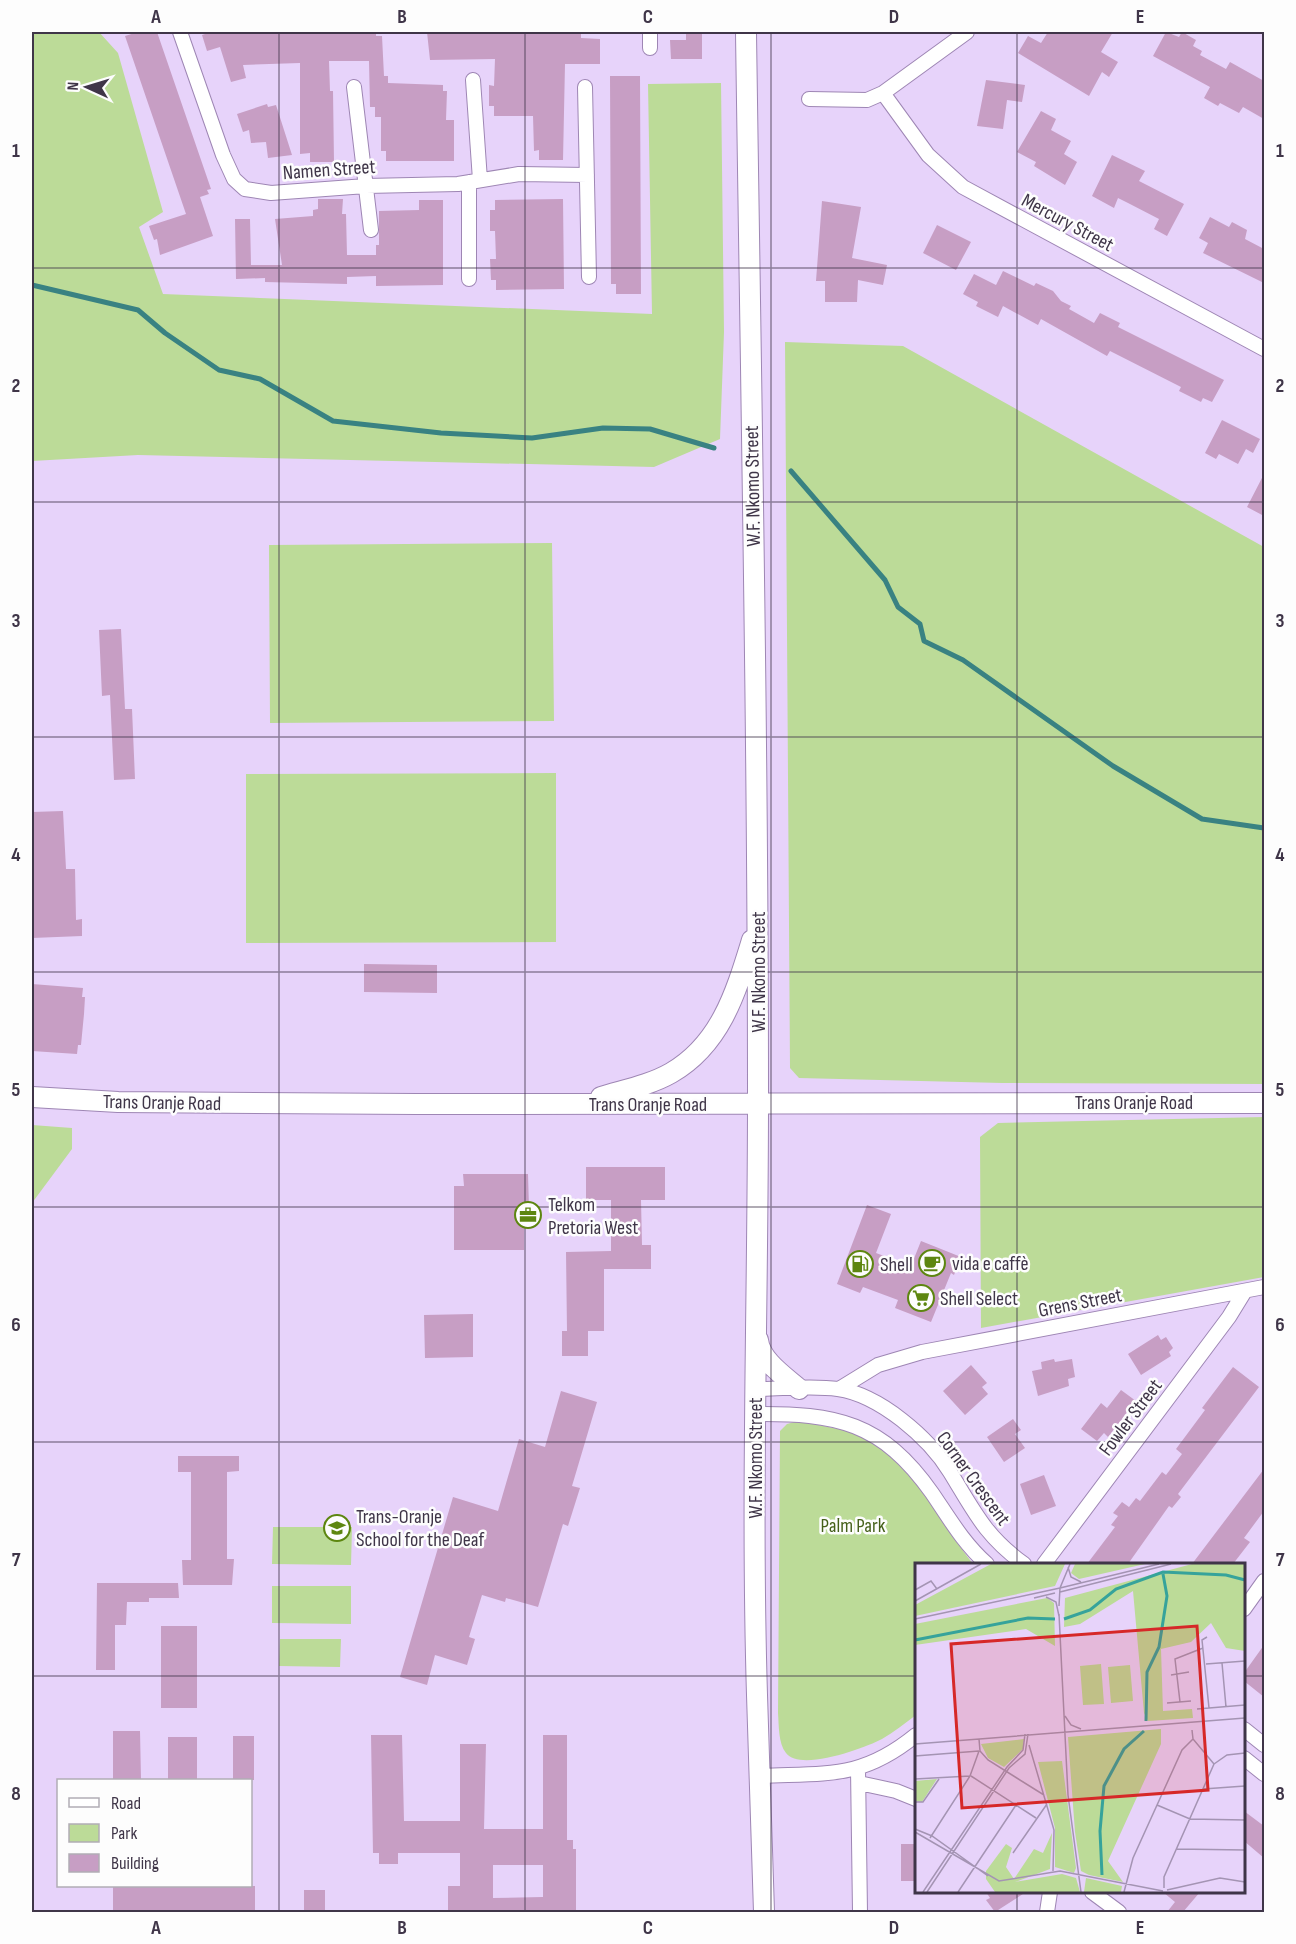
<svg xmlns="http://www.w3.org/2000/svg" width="1296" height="1944" font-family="'Sofia Sans Condensed',sans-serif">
  <rect width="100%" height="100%" fill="#e7d3fa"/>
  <!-- green -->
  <path fill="#bcdb98" d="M32,32H99L118,53L163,212L139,227L163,294L652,314L648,84L721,83L724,332L720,439L654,467L138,455L32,461Z
    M785,342L903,346L1264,547V1084L1002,1083L799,1078L790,1068Z
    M552,543L554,721L270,723L269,545Z
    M556,773V942L246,943V774Z
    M1264,1117V1277L981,1328L980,1137L998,1123Z
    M32,1125L72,1128V1149L32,1203Z
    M798,1421C820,1426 845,1428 865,1438C909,1459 943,1526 973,1564H916V1715C905,1723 894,1732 882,1739C865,1748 800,1772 786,1753C778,1743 779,1725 778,1713L780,1431L787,1424Z
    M273,1527H352L351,1565L272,1564Z
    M272,1586H351V1624L272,1623Z
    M280,1639H341L340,1667L279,1666Z"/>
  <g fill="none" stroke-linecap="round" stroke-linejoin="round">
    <!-- stream -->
    <path stroke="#398282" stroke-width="5" d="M32,285L138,310L165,333L219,370L260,379L333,421L441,433L532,438L603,428L650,429L714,448
      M791,471L885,580L898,607L920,624L924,641L963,660L1113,766L1202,819L1264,828"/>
  </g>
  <!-- building -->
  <path fill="#c79ec4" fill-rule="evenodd" d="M138,32H157L211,189L207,190L209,194L200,197L213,236L160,255L157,239L154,240L149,226L186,214L125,36Z
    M211,32H376V36H382L384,76H388V83L443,85V91H447L446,120H454V161H386V151H381V117H375V107H370L369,61H329L330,91H333L334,162H310V153L300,154V63L243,65L246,78L231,82L220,47L207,51L202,35Z
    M427,32H581V38L600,39V64H565L563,160H539V150L534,151L533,116H494V106H489V85L494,86L495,59L430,60Z
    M686,32H702V59H671L670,40H686Z
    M1048,32H1113L1101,52L1118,62L1109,77L1102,72L1089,96L1018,53L1028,36L1041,43Z
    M1166,32L1179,37L1182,32L1196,40L1193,46L1202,51L1200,55L1226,69L1230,62L1264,81V119L1243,107L1239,113L1220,103L1218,106L1204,98L1210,87L1153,56Z
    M610,76H640L641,294H616V284H611Z
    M986,80L1025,85L1022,102L1007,100L1003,129L977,126Z
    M267,104L268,107L276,105L292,155L268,158L266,142L251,143L249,130L243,132L237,114Z
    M1041,111L1056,119L1051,130L1071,141L1064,154L1077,162L1065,185L1034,166L1036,162L1017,152Z
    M1112,155L1145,171L1139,181L1184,204L1167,236L1154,229L1159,219L1128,203L1118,198L1114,208L1092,196Z
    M318,199H343L342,214H346L347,255H376V245H379V211L419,210V200H443V285L376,286V276L347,277V284L265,282V278L236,279L235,219H250L251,265H282L275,219L313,216V210L318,209Z
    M563,199L564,289L496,290V280H491L490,259H496L495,231H490V210H495V200Z
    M822,201L861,207L852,258L887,265L883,285L858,280L857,302H825V281H816Z
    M1210,217L1229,227L1232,222L1247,230L1245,239L1264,249V283L1203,253L1208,243L1199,238Z
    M937,225L971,242L956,270L923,253Z
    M1003,271L1034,286L1036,283L1053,291L1061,301L1071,306L1069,309L1094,323L1100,313L1120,323L1118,327L1224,380L1212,402L1203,398L1201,402L1179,391L1181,387L1110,351L1107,356L1041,319L1038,325L1003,306L998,317L976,306L978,302L963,294L974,274L996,285Z
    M1222,420L1260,439L1253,453L1246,449L1238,464L1219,454L1216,459L1205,453Z
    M1264,474V516L1247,507Z
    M121,629L125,709H132L135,779L114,780L110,695L102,696L99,630Z
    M63,811L66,869H75L76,920L82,919V936L32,938V812Z
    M364,964L437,965V993L364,992Z
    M32,984L83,988L82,997H85L84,1014L81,1045H78L77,1054L32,1051Z
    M586,1167H665V1200H641L642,1245H651V1269H604V1331H588V1356H562V1331H567L566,1252L611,1251V1200H586Z
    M463,1174H528L529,1208H524V1250H454V1186H464Z
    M867,1205L891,1214L876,1253L911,1266L921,1241L961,1257L954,1275L951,1273L931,1322L895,1308L898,1300L863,1287L860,1293L837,1284Z
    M473,1314V1357L425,1358L424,1315Z
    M1158,1335L1161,1340L1166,1337L1173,1348L1169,1352L1171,1356L1141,1375L1128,1354Z
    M1054,1359L1055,1362L1072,1359L1075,1377L1068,1379L1069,1386L1038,1396L1032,1371L1042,1369L1041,1362Z
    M971,1365L987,1383L982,1387L988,1394L965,1415L943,1391Z
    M1233,1367L1259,1387L1178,1494L1181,1497L1172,1508L1169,1506L1128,1564H1087L1115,1527L1111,1525L1118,1516L1113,1513L1122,1502L1129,1507L1136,1498L1140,1501L1162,1472L1166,1475L1182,1454L1176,1449L1205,1410L1202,1408Z
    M1121,1390L1136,1401L1108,1437L1104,1433L1097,1441L1081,1429L1101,1403L1107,1408Z
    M561,1391L597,1402L572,1486L580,1488L568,1526L563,1524L538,1607L506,1598L505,1602L482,1595L469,1637L475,1639L467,1665L435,1655L427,1685L400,1677L453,1497L498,1511L519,1439L545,1447Z
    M1013,1419L1021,1430L1015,1434L1025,1448L1004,1462L987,1437Z
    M178,1456H239V1471L227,1472V1559H234L232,1585H183L182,1560H191V1472H178Z
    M1264,1469V1511L1244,1538L1250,1542L1233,1564H1192Z
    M1044,1475L1056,1506L1031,1515L1020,1484Z
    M97,1583H178L179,1598H149V1602H127L126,1625H115V1670H96Z
    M161,1626H197V1708H161Z
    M1264,1645V1697L1244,1681V1673Z
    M113,1731H140L141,1780H113Z
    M371,1735H402L404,1821H460V1744H486L484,1829H543V1735H567V1840H573V1849H576V1912H448V1886H460V1853H398V1864H379V1853H373ZM493,1865H543V1897L493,1898Z
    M233,1736H254V1780H233Z
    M168,1737H197V1780H168Z
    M1244,1811L1264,1826V1858L1244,1841Z
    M901,1844H916V1881H901Z
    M113,1886H255V1912H113Z
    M304,1890H325V1912H304Z
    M986,1892H1026L995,1912L986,1900L990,1898Z
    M1163,1892H1200L1183,1912H1167L1175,1902Z"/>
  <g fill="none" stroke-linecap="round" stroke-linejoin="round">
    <defs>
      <path id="street" d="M180,32L223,155L234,179L245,189L271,193L366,186L458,184L519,174L587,175
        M650,32V48
        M473,80L480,180
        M354,87L371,230
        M585,87L589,277
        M883,93L928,155L963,187L1264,349
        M809,99L867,100L883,93L967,32
        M469,279V182
        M755,1389C782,1389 812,1385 838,1389C880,1395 929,1438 950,1472C974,1511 985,1536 1024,1564
        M839,1389L878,1365L922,1352L1264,1287
        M754,1414C836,1413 882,1422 932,1493C949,1518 964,1544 987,1564
        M1044,1564L1229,1317L1245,1291
        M1244,1609L1264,1581
        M1244,1729L1264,1745
        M1244,1758L1264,1774
        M858,1769L860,1912
        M762,1776C828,1773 862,1779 916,1735
        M859,1783L896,1791L916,1799
        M1092,1892L1119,1912
        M1047,1912L1050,1892"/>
      <path id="secondary" d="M746,32C751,388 758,744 758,1100C758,1298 751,1497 757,1695C759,1768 762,1840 764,1912
        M32,1097L118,1102L416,1104L1264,1103
        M601,1097C624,1090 650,1085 671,1073C721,1044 736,992 752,940
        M758,1340C760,1360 784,1376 799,1389"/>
    </defs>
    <!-- street casing -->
    <use href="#street" stroke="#9e86b4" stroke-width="16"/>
    <!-- secondary casing -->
    <use href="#secondary" stroke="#9e86b4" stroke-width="22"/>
    <!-- street -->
    <use href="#street" stroke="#fff" stroke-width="14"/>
    <!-- secondary -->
    <use href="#secondary" stroke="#fff" stroke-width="20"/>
  </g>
  <!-- grid -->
  <path fill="none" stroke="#3f3548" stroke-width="1.5" stroke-opacity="0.55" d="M279,32V1912M525,32V1912M771,32V1912M1017,32V1564M32,268H1264M32,502H1264M32,737H1264M32,972H1264M32,1207H1264M32,1442H1264M32,1676H916M1244,1676H1264M1017,1892V1912"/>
  <!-- icons -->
  <defs>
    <symbol id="office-ring" viewBox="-11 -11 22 22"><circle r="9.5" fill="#fdfdfd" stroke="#5d8610" stroke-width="1.5"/><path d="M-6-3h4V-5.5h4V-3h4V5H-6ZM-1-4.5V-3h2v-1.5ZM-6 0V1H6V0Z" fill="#5d8610"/></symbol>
    <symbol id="cafe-ring" viewBox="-11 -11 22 22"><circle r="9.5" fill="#fdfdfd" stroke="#5d8610" stroke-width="1.5"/><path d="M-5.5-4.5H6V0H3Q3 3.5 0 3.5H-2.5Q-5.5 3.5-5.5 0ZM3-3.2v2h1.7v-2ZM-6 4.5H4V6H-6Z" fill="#5d8610"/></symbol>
    <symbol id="fuel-ring" viewBox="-11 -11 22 22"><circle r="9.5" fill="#fdfdfd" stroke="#5d8610" stroke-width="1.5"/><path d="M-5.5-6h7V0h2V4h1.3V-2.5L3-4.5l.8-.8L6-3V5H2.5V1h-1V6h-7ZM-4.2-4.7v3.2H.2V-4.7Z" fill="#5d8610"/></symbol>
    <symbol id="supermarket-ring" viewBox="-11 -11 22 22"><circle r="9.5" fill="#fdfdfd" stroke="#5d8610" stroke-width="1.5"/><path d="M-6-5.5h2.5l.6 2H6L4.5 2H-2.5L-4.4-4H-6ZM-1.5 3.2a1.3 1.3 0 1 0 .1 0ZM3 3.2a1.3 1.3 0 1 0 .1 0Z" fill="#5d8610"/></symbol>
    <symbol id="school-ring" viewBox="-11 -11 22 22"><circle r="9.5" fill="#fdfdfd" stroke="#5d8610" stroke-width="1.5"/><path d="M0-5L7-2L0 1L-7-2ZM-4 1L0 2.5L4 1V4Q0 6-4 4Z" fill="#5d8610"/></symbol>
  </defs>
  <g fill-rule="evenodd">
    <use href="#office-ring" x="513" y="1200" width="30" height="30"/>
    <use href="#cafe-ring" x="917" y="1248" width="30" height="30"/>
    <use href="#fuel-ring" x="845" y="1249" width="30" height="30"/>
    <use href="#supermarket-ring" x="906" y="1283" width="30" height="30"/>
    <use href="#school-ring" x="322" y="1513" width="30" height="30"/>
  </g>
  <g text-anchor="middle" stroke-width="5" stroke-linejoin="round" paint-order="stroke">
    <!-- street labels -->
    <g font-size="20" fill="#3f3548" stroke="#fdfdfd">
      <text transform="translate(329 169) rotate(-4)" y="7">Namen Street</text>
      <text transform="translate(1068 222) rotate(28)" y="7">Mercury Street</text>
      <text transform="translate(752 486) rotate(-91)" y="7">W.F. Nkomo Street</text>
      <text transform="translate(758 972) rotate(-90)" y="7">W.F. Nkomo Street</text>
      <text transform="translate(162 1102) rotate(1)" y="7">Trans Oranje Road</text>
      <text x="1134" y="1109">Trans Oranje Road</text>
      <text x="648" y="1111">Trans Oranje Road</text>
      <text transform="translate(1080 1302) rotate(-11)" y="7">Grens Street</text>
      <text transform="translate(1130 1417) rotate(-53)" y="7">Fowler Street</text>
      <text transform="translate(755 1458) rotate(-90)" y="7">W.F. Nkomo Street</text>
      <text transform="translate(974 1478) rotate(54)" y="7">Corner Crescent</text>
    </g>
    <!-- poi labels -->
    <g font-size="20" fill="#3f3548" stroke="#fdfdfd" text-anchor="start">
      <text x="548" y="1211">Telkom<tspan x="548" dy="23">Pretoria West</tspan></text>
      <text x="952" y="1270">vida e caffè</text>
      <text x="880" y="1271">Shell</text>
      <text x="940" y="1305">Shell Select</text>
      <text x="356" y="1523">Trans-Oranje<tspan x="356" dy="23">School for the Deaf</tspan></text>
    </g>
    <!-- park labels -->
    <g font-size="20" fill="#45601a" stroke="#fdfdfd">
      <text x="853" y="1532">Palm Park</text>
    </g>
  </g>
  <!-- overview -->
  <g transform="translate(915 1563)">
    <rect width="330" height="330" fill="#e7d3fa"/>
    <path d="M76,1H150L140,23L0,53V42ZM160,1H230L164,16L156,10ZM277,1H330V88L311,85L296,60L276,79L246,86L248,148L277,146L278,155L233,158L229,150L218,28L165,61L149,64L150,35ZM132,35L139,40L140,83L111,66L0,82V61ZM186,101L189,141L168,142L165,103ZM215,102L218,138L196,140L193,104ZM246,166V181L193,298L208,319L174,312L166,308L160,269L153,174ZM109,176L108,186L89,204L73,195L66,181ZM147,198L161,305L159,310L140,304V265L123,199ZM22,216L7,239L0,238V218ZM137,270L135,306L100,319L147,311L161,315L165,329H80L71,316V308L91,281L97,285L91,304L99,316L119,286L128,290ZM171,315L207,323L206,329H169Z" fill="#bcdb98"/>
    <path fill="none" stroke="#36a39b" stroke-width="3" d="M149,56L175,47L201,26L248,9L311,12L330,17M0,77L113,55L140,56M231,158L232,109L244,84L252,33L248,11M187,312L185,268L189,223L209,186L229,168"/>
    <path fill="none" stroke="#a494b3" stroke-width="1.5" d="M153,4L156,14L166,19M145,25L244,1M0,27L16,18L22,26M145,29L256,1M131,34L141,39L144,53M119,35L140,30M0,38L66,1M144,43L145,25L155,1M144,51L153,232L166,329M0,56L145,25M292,74L287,77L294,145M307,100L311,144M291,101L330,98M256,112L274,109M265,139L260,96L288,85M252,140L276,138M282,146L330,142M150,153L156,162L166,166M277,167L278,176L299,201M64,176L65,188L73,197L129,232M0,181L330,155M114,182L139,267L138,308M0,193L64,188M299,201L312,192L330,190M56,213L121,255M0,216L55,213M288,226L330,223M0,239H8L24,216M242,242L275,256L330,257M0,266L17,273L73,313M0,269L84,318L145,308L248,328M15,275L55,213L64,188M261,286L330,287M98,290L132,241M249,325V314L299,201M252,327L305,315L330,319M8,329L92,204L108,187L110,171M12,329L94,205L110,191L113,171M43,329L101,242M209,329L218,295L267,187L278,176"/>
    <path fill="#d62828" fill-opacity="0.15" stroke="#d62828" stroke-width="3" d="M282,63L293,227L47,245L36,81Z"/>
    <rect width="330" height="330" fill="none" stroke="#3f3548" stroke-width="3"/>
  </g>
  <!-- border -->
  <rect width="1296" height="1944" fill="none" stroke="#fdfdfd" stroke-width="66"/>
  <!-- legend -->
  <rect x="57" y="1779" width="195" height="108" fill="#fdfdfd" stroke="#b1adb5" stroke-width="1.5"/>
  <rect x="69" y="1798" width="30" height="9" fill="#ffffff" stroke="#b1adb5" stroke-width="1.5"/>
  <text x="111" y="1809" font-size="18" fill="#3f3548">Road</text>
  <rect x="69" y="1824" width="30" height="18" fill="#bcdb98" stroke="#b1adb5" stroke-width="1.5"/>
  <text x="111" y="1839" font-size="18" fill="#3f3548">Park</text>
  <rect x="69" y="1854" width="30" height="18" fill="#c79ec4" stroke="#b1adb5" stroke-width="1.5"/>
  <text x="111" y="1869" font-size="18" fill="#3f3548">Building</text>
  <!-- north arrow -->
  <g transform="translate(87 87) rotate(274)" stroke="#fdfdfd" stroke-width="4.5" paint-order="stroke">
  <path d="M0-4.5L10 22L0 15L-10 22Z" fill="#3f3548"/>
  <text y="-9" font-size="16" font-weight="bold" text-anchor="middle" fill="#3f3548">N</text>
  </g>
  <rect x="33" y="33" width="1230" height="1878" fill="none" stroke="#3f3548" stroke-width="2"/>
  <g font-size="20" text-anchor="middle" font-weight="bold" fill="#3f3548">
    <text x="156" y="23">A</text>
    <text x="402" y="23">B</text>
    <text x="648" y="23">C</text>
    <text x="894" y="23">D</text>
    <text x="1140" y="23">E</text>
    <text x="16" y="157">1</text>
    <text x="1280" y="157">1</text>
    <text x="16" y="392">2</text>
    <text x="1280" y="392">2</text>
    <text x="16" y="627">3</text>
    <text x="1280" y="627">3</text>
    <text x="16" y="861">4</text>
    <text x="1280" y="861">4</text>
    <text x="16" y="1096">5</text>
    <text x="1280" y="1096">5</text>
    <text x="16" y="1331">6</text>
    <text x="1280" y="1331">6</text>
    <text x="16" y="1566">7</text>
    <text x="1280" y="1566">7</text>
    <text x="16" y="1800">8</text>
    <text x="1280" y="1800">8</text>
    <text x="156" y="1934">A</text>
    <text x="402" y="1934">B</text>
    <text x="648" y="1934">C</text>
    <text x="894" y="1934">D</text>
    <text x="1140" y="1934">E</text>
  </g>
</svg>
